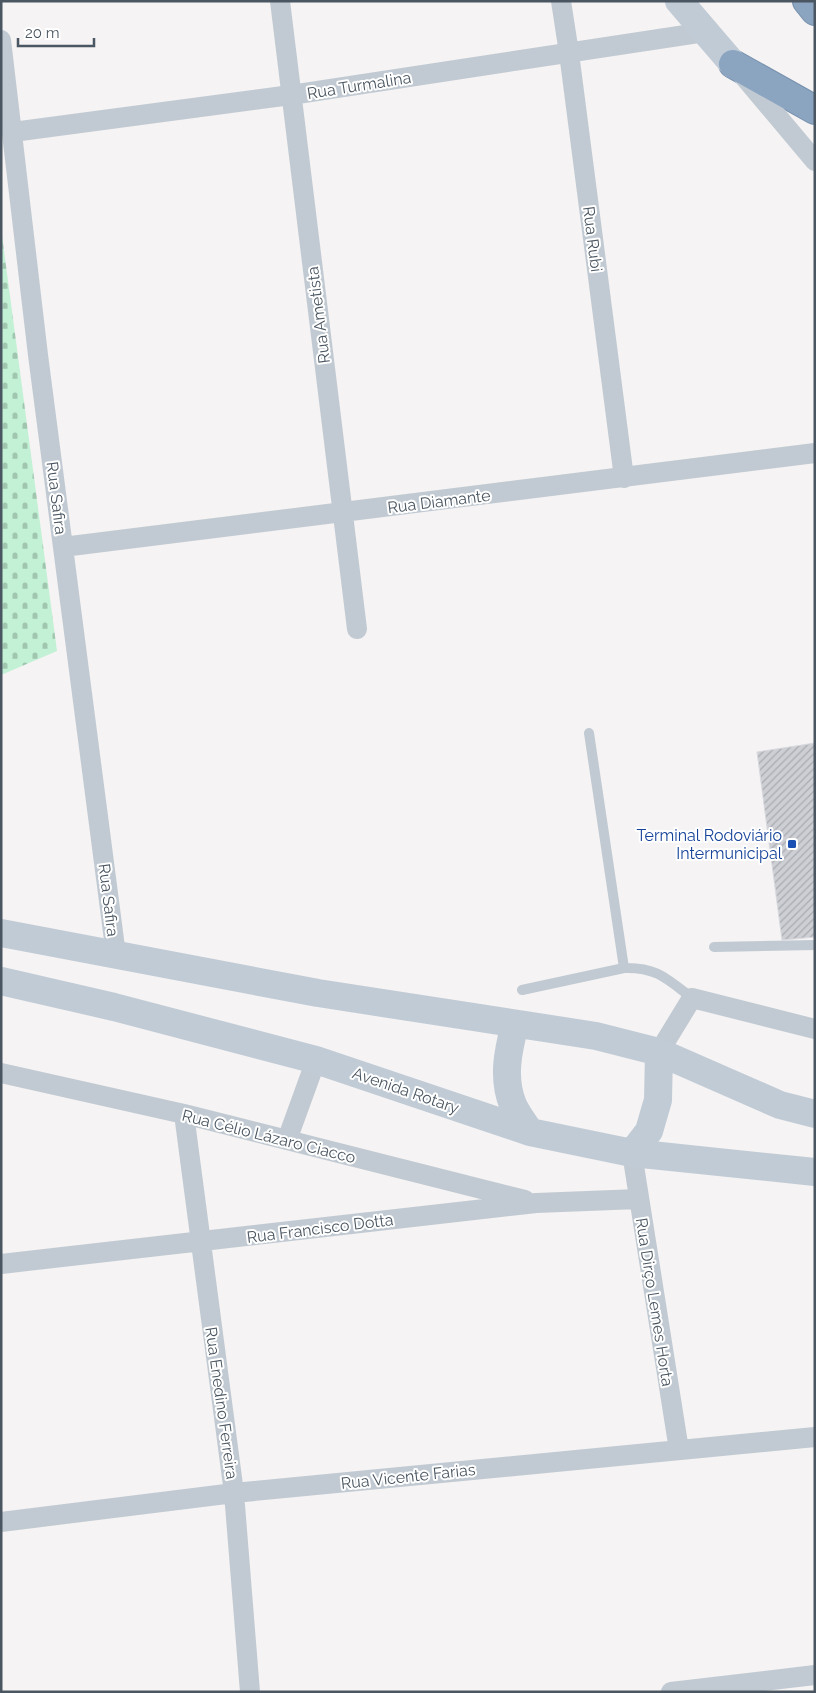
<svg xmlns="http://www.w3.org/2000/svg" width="816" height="1693" font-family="Raleway,sans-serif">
  <defs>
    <pattern id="cemetery-stones" width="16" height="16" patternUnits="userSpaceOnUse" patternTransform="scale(1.25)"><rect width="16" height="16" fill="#c3f1d5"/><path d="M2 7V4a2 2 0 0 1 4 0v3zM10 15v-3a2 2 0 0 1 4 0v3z" fill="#a0c6b0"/></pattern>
    <pattern id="building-hatch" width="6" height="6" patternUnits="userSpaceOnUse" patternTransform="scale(1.25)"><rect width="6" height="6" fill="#cdcfd5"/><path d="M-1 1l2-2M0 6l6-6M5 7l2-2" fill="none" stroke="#a8abb0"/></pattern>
  </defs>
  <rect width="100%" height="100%" fill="#f5f3f3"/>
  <!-- cemetery -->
  <path fill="url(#cemetery-stones)" d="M1,228L57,651L1,675Z"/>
  <!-- building -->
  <path fill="url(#building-hatch)" stroke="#d7d9de" d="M815,743V937L782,940L757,752Z"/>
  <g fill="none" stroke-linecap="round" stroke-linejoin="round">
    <defs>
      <path id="highway" d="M807,1L815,11
        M733,64L815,110"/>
    </defs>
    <!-- highway casing -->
    <use href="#highway" stroke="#7690ad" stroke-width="30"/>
    <!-- lane -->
    <path stroke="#c1cad2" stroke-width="10" d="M589,733L624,968
      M714,947L815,945
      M522,990L624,968C657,967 667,979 692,998"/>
    <!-- street -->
    <path stroke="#c1cad2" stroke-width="20" d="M280,1L357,629
      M561,1L569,53L624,478
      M1,40L38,355L116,955
      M741,73L815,161
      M13,132L291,95L705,32
      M63,547L815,453
      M659,1052L692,998L815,1029
      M1,1073L184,1114L525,1200
      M184,1114L234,1493L250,1692
      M287,1140L316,1060
      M632,1153L679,1450
      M1,1264L536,1203L639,1199
      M1,1522L234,1493L815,1437
      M671,1692L815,1675"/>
    <!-- secondary -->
    <path stroke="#c1cbd6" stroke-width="28" d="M679,1L733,64
      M1,933L318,993L596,1036L659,1052L780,1105L815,1114
      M1,981L114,1007L316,1060L530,1132L632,1153L815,1172
      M515,1024C508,1051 502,1078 513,1105C517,1114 524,1123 530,1132
      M632,1153L649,1131L658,1100L659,1052"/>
    <!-- highway -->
    <use href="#highway" stroke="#8ba5c1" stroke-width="28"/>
  </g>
  <!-- markers -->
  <rect fill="#1a4fb4" stroke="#fff" stroke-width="2" x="787" y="839" width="10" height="10" rx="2.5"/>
  <g text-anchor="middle" stroke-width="4" stroke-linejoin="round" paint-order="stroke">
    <!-- street labels -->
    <g font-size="16" fill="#4a5661" stroke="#fff">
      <text transform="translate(359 85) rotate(-9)" y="6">Rua Turmalina</text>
      <text transform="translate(593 239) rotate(83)" y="6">Rua Rubi</text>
      <text transform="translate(318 315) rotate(-97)" y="6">Rua Ametista</text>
      <text transform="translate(57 498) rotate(83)" y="6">Rua Safira</text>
      <text transform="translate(439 501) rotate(-7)" y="6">Rua Diamante</text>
      <text transform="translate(109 900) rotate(83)" y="6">Rua Safira</text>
      <text transform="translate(406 1090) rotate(19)" y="6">Avenida Rotary</text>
      <text transform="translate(269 1136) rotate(14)" y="6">Rua Célio Lázaro Ciacco</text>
      <text transform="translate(320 1228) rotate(-7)" y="6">Rua Francisco Dotta</text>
      <text transform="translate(655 1302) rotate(81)" y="6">Rua Dirço Lemes Horta</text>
      <text transform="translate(222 1403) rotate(82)" y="6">Rua Enedino Ferreira</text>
      <text transform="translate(408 1476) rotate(-6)" y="6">Rua Vicente Farias</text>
    </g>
    <!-- transit labels -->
    <g font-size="16" fill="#164399" stroke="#fff" text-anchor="end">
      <text x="782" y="841">Terminal Rodoviário<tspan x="782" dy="18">Intermunicipal</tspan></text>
    </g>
  </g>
  <!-- border -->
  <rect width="816" height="1693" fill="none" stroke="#4a5661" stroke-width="5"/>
  <!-- scale -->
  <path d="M18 38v8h76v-8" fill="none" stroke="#4a5661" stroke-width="2.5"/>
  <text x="25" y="38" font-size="15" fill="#4a5661" stroke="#ffffff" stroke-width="4" paint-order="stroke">20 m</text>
</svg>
